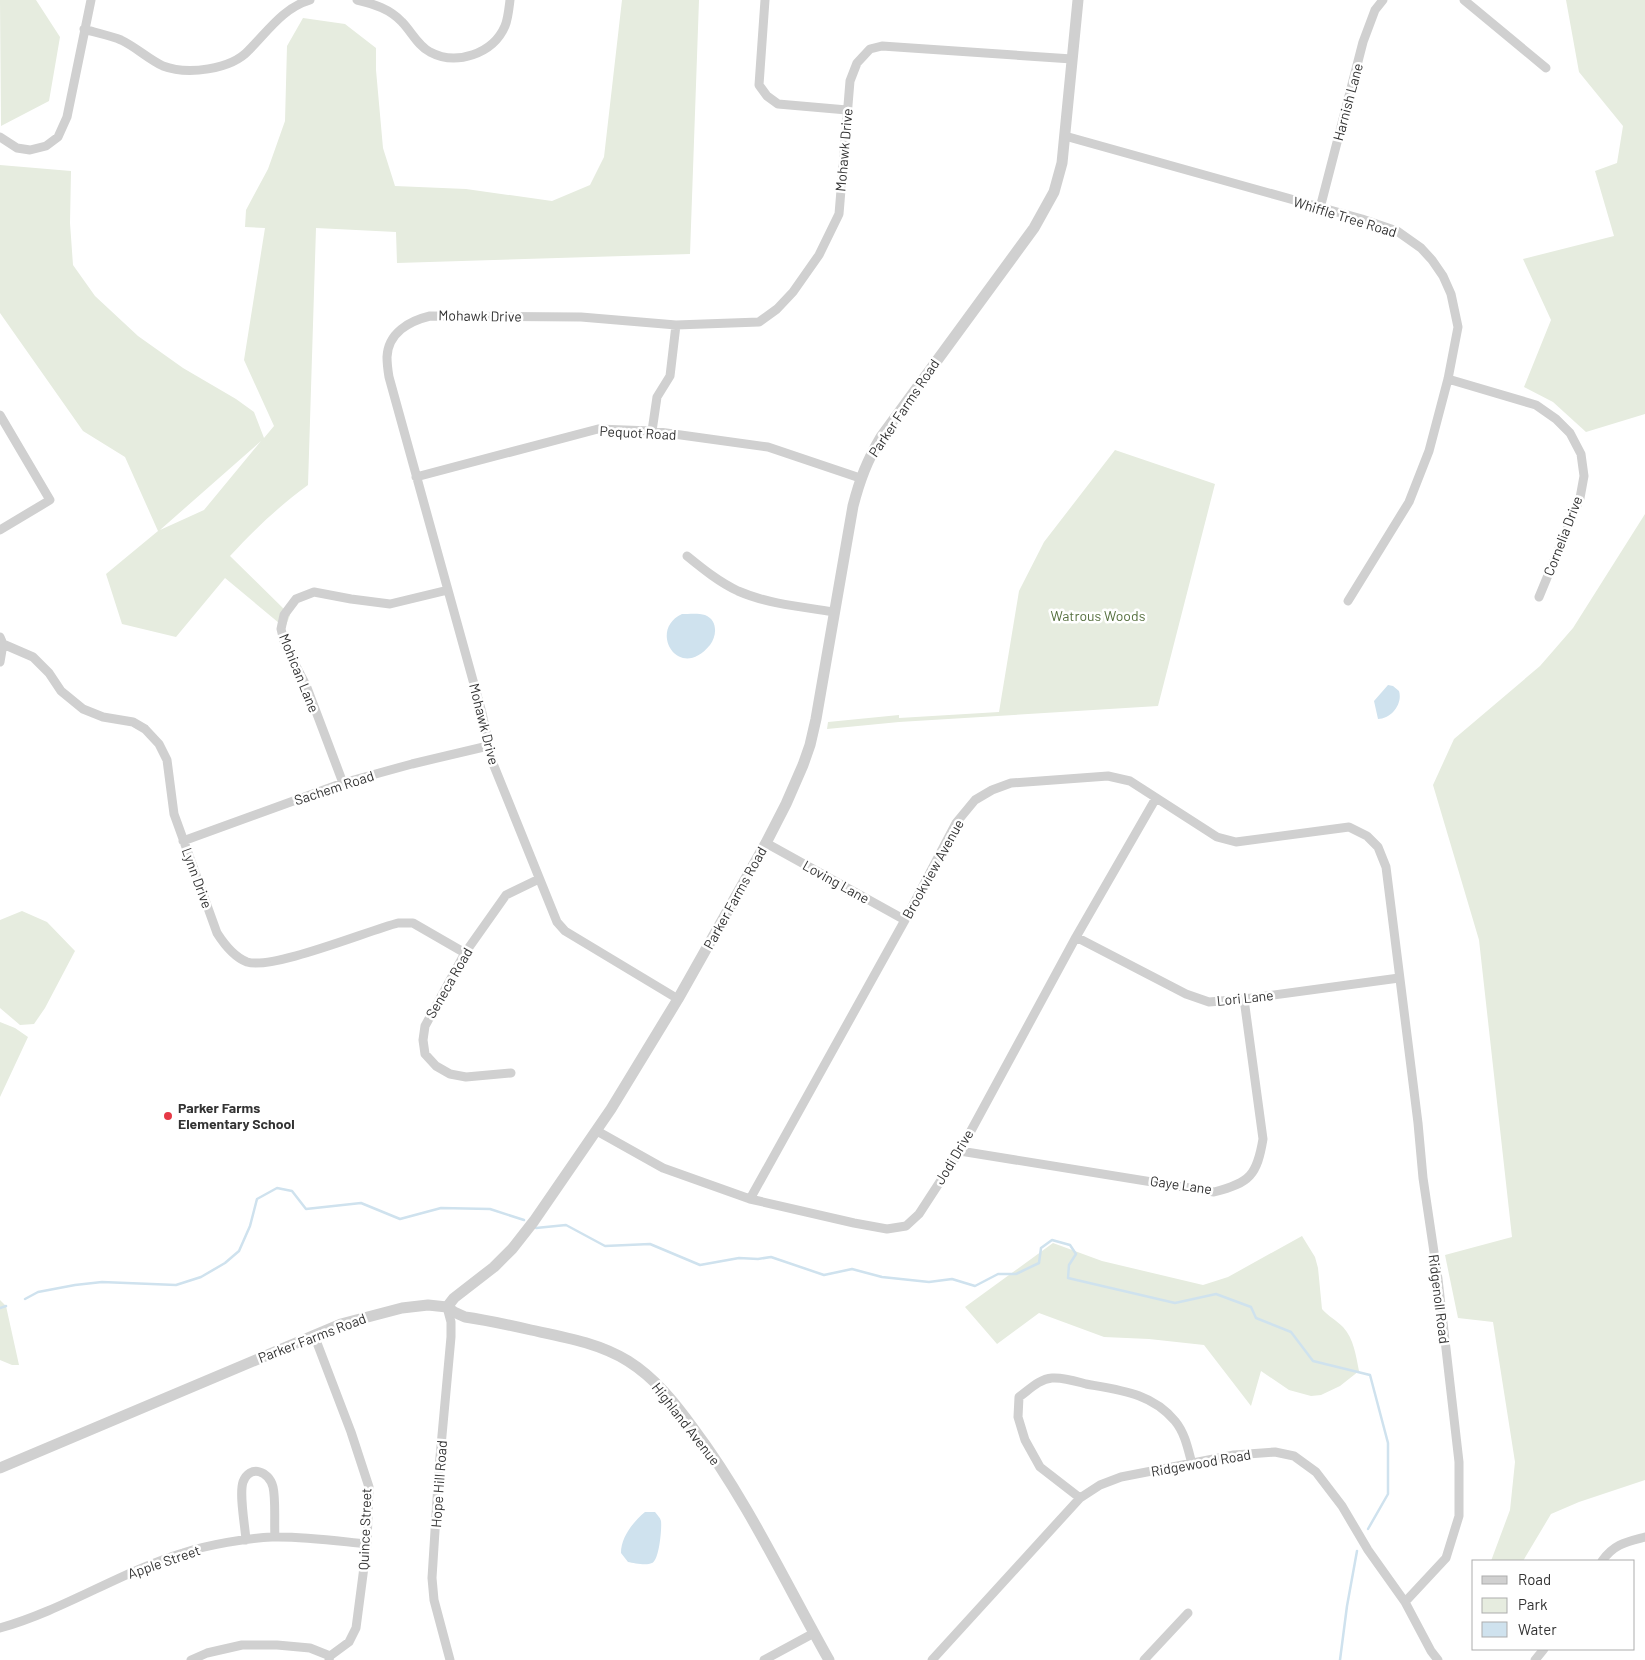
<svg xmlns="http://www.w3.org/2000/svg" width="1645" height="1660" font-family="Barlow,sans-serif">
  <rect width="100%" height="100%" fill="#fff"/>
  <!-- green -->
  <path fill="#e6ecdf" fill-rule="evenodd" d="M0,0H36L60,37L49,101L1,126Z
    M622,0H699L690,254L397,263L396,232L316,228L308,485C277,508 256,528 230,556L290,615L285,628L225,578L176,637L122,624L106,574L158,531L125,457L83,431L0,313V165L71,171L70,223L73,265L95,296L138,336L183,368L236,399L254,412L264,438L274,426L244,360L265,228L245,227L246,210L268,169L285,121L287,46L303,18L345,24L376,48V70L383,148L395,186L466,189L552,201L590,185L604,157ZM261,441L204,510L160,530Z
    M1566,0H1645V414L1586,432L1553,402L1524,387L1551,320L1523,259L1614,236L1595,171L1617,163L1623,126L1579,72Z
    M1115,450L1215,484L1158,706L899,722L827,729L828,722L899,715V718L999,712L1019,591L1044,542Z
    M1645,514V1480L1579,1502L1551,1514L1523,1561H1491L1510,1510L1515,1462L1493,1322L1458,1318L1445,1255L1512,1237L1479,940L1433,785L1454,739L1540,666L1573,628Z
    M22,911L47,922L75,951L45,1008L34,1024L20,1025L0,1008V920Z
    M0,1022L15,1028L28,1037L0,1097Z
    M1302,1236L1315,1257L1318,1268L1322,1309C1328,1316 1336,1320 1343,1327C1354,1339 1356,1356 1359,1371L1340,1386L1321,1395L1311,1396L1289,1390L1261,1371L1251,1406L1204,1345L1149,1339L1104,1337L1039,1313L997,1344L965,1307L1053,1243L1102,1261L1203,1285L1228,1277Z
    M0,1300L6,1306L19,1365H12L0,1360Z"/>
  <!-- water -->
  <path fill="#cfe2ee" d="M682,614C689,614 699,613 705,615C718,620 717,636 710,645C679,683 647,630 682,614Z
    M1388,685L1393,686L1399,691C1403,704 1391,719 1378,719L1374,701Z
    M645,1512H655C657,1515 660,1517 661,1521C662,1529 659,1561 652,1563C646,1566 634,1563 628,1562L621,1553C621,1537 633,1522 645,1512Z"/>
  <g fill="none" stroke-linecap="round" stroke-linejoin="round">
    <!-- stream -->
    <path stroke="#cfe2ee" stroke-width="2.5" d="M536,1228L566,1225L605,1246L650,1244L700,1265L739,1258L758,1259L771,1257L824,1275L852,1269L882,1277L929,1282L952,1279L975,1286L998,1274H1016L1039,1263L1041,1248L1052,1240L1070,1245L1076,1254L1069,1265L1068,1278L1175,1303L1216,1294L1251,1307L1256,1318L1291,1332L1313,1361L1370,1375L1388,1443V1494L1368,1529
      M25,1299L38,1292L75,1285L102,1282L176,1285L201,1277L225,1263L239,1251L250,1226L257,1199L277,1188L292,1191L306,1209L361,1203L400,1219L441,1208L490,1209L524,1220
      M0,1308L6,1306
      M1340,1660L1347,1606L1357,1551"/>
    <!-- minor -->
    <path stroke="#d0d0d0" stroke-width="9" d="M357,0C374,4 390,9 402,22C411,31 418,46 430,52C456,66 493,54 505,26C508,19 509,8 510,0
      M765,0L759,85L767,96L778,104L847,110
      M1464,0L1546,68
      M84,29C96,33 109,35 121,40C136,47 148,59 163,66C187,75 231,70 249,50C268,31 283,8 310,0
      M1065,136L1362,219L1397,231L1421,248L1432,260L1443,276L1451,294L1458,327L1448,379L1429,451L1409,502L1348,601
      M0,137L17,148L30,150L46,146L58,137L67,117L91,0
      M1320,208L1363,42L1375,10L1383,0
      M1448,379L1536,405L1556,419L1570,433L1581,454L1584,476L1580,498L1539,597
      M0,415L50,500L0,530
      M652,431L657,397L670,376L676,325
      M416,477L598,429L652,431L768,447L860,478
      M687,556C703,569 719,582 738,591C768,604 802,607 835,612
      M0,637L3,644L0,662
      M3,644L33,657L49,673L61,691L83,709L103,717L133,722L145,729L159,744L167,760L174,814L217,933C224,944 234,957 247,962C273,970 367,931 398,923H413L465,953
      M343,783L306,685L285,645L281,629L284,615L296,599L314,592L351,599L390,604L448,590
      M183,841L343,783L412,764L488,746
      M766,843L905,920
      M1076,937L1186,994L1209,1002L1244,999L1399,978
      M678,999L565,931L557,922L492,761L482,713L389,377C388,371 387,363 387,357C388,333 409,321 430,316L581,317L676,325L759,322L777,309L793,292L819,255L839,214L850,81L857,63L870,49L882,46L1072,59
      M511,1073L466,1077L450,1074L436,1066L425,1054L423,1040L425,1026L465,953L506,895L539,879
      M597,1131L663,1168L750,1199L854,1223L887,1229L906,1226L919,1214L960,1151L1076,937L1156,798
      M960,1151L1214,1192C1250,1183 1257,1175 1263,1139L1244,999
      M750,1199L905,920L956,823L975,800L992,790L1011,783L1108,776L1130,781L1217,837L1236,842L1349,827L1367,836L1378,847L1386,867L1418,1123L1423,1178L1438,1279L1459,1462V1516L1446,1558L1405,1602
      M447,1307L451,1322V1337L439,1468L432,1578L434,1600L450,1660
      M314,1335L351,1432L369,1487L367,1544L356,1628L349,1642L330,1656L329,1660
      M1080,1498L1040,1467L1025,1440L1018,1417L1019,1397C1029,1390 1039,1379 1052,1378C1063,1377 1075,1381 1086,1384C1120,1390 1152,1393 1175,1421C1185,1433 1188,1449 1192,1464
      M246,1540C245,1526 239,1494 243,1482C250,1464 269,1471 273,1487C276,1500 274,1523 275,1537
      M1602,1561C1614,1544 1626,1542 1645,1537
      M0,1628C64,1610 120,1572 183,1553C207,1545 247,1538 272,1537C303,1536 337,1541 367,1544
      M191,1660L207,1653L242,1645H277L310,1648L330,1656
      M764,1660L814,1633
      M932,1660L1080,1498L1100,1485L1121,1477L1234,1455L1275,1452L1294,1456L1316,1472L1342,1506L1368,1550L1405,1602L1431,1651L1438,1660
      M1144,1660L1188,1613
      M1535,1660L1544,1649"/>
    <!-- tertiary -->
    <path stroke="#d0d0d0" stroke-width="11" d="M447,1307L454,1312L465,1317C487,1320 509,1325 531,1330C564,1337 599,1343 628,1361C655,1378 675,1403 693,1428C747,1500 785,1582 829,1660
      M0,1468L341,1324L402,1308L428,1305L447,1307L454,1298L494,1267L512,1249L534,1221L611,1109L678,999L766,843L786,804L803,765L810,745L816,719L853,506C860,479 867,461 881,437L1034,228L1054,192L1062,163L1078,0"/>
  </g>
  <!-- markers -->
  <circle fill="#e63946" stroke="#fff" stroke-width="2" cx="168" cy="1116" r="5"/>
  <g text-anchor="middle" stroke-width="5" stroke-linejoin="round" paint-order="stroke">
    <!-- street labels -->
    <g font-size="14" fill="#333" stroke="#fff">
      <text transform="translate(1348 102) rotate(-75)" y="5">Harnish Lane</text>
      <text transform="translate(844 150) rotate(-85)" y="5">Mohawk Drive</text>
      <text transform="translate(1345 217) rotate(17)" y="5">Whiffle Tree Road</text>
      <text transform="translate(480 316) rotate(1)" y="5">Mohawk Drive</text>
      <text transform="translate(904 408) rotate(-56)" y="5">Parker Farms Road</text>
      <text transform="translate(638 433) rotate(3)" y="5">Pequot Road</text>
      <text transform="translate(1563 536) rotate(-69)" y="5">Cornelia Drive</text>
      <text transform="translate(299 673) rotate(68)" y="5">Mohican Lane</text>
      <text transform="translate(484 724) rotate(76)" y="5">Mohawk Drive</text>
      <text transform="translate(334 788) rotate(-18)" y="5">Sachem Road</text>
      <text transform="translate(933 869) rotate(-61)" y="5">Brookview Avenue</text>
      <text transform="translate(197 878) rotate(70)" y="5">Lynn Drive</text>
      <text transform="translate(836 882) rotate(29)" y="5">Loving Lane</text>
      <text transform="translate(735 898) rotate(-61)" y="5">Parker Farms Road</text>
      <text transform="translate(449 983) rotate(-60)" y="5">Seneca Road</text>
      <text transform="translate(1245 998) rotate(-6)" y="5">Lori Lane</text>
      <text transform="translate(954 1157) rotate(-59)" y="5">Jodi Drive</text>
      <text transform="translate(1181 1185) rotate(8)" y="5">Gaye Lane</text>
      <text transform="translate(1439 1299) rotate(83)" y="5">Ridgenoll Road</text>
      <text transform="translate(312 1338) rotate(-21)" y="5">Parker Farms Road</text>
      <text transform="translate(686 1424) rotate(52)" y="5">Highland Avenue</text>
      <text transform="translate(1201 1463) rotate(-10)" y="5">Ridgewood Road</text>
      <text transform="translate(439 1484) rotate(-86)" y="5">Hope Hill Road</text>
      <text transform="translate(365 1529) rotate(-88)" y="5">Quince Street</text>
      <text transform="translate(164 1562) rotate(-19)" y="5">Apple Street</text>
    </g>
    <!-- park labels -->
    <g font-size="14" fill="#56703f" stroke="#fff">
      <text x="1098" y="621">Watrous Woods</text>
    </g>
    <!-- poi labels -->
    <g font-size="14" font-weight="bold" fill="#333" stroke="#fff" text-anchor="start">
      <text x="178" y="1113">Parker Farms<tspan x="178" dy="16">Elementary School</tspan></text>
    </g>
  </g>
  <!-- legend -->
  <rect x="1472" y="1560" width="162" height="90" fill="#ffffff" stroke="#adadad"/>
  <rect x="1482" y="1576" width="25" height="8" fill="#d0d0d0" stroke="#adadad"/>
  <text x="1518" y="1585" font-size="15" fill="#333333">Road</text>
  <rect x="1482" y="1598" width="25" height="15" fill="#e6ecdf" stroke="#adadad"/>
  <text x="1518" y="1610" font-size="15" fill="#333333">Park</text>
  <rect x="1482" y="1622" width="25" height="15" fill="#cfe2ee" stroke="#adadad"/>
  <text x="1518" y="1635" font-size="15" fill="#333333">Water</text>
</svg>
